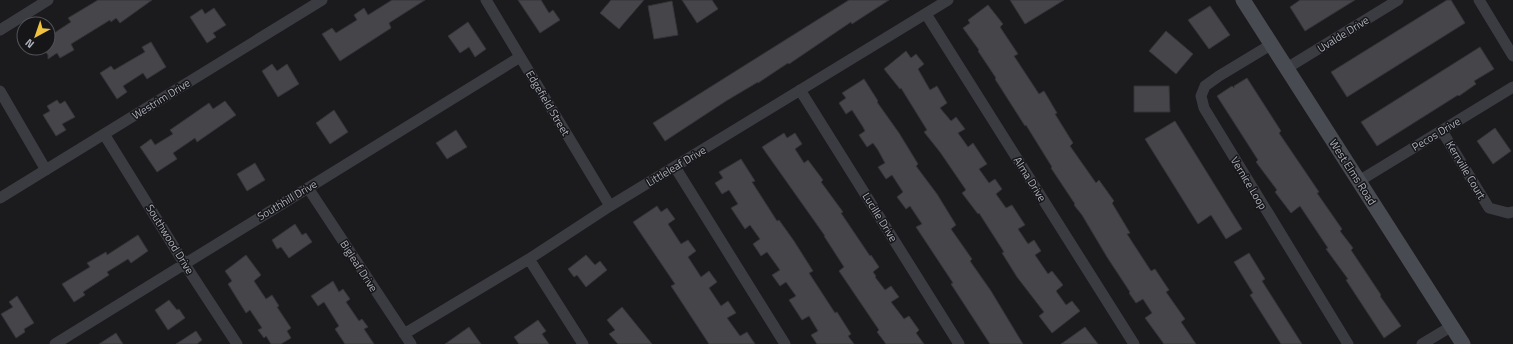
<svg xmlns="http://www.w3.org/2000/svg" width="1513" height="344" font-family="'Titillium Web',sans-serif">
  <rect width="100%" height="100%" fill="#1b1a1d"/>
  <!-- building -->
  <path fill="#45454a" stroke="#353439" d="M98,0H152L120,23L116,18L111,22L110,20L71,44L74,50L60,58L57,53L48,59V55L43,48H48V37L71,22L68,18Z
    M392,0H425L389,23L391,28L340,61L322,34L332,28L336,33L357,20L354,15L364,8L368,15Z
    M518,0H541L549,13L553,10L560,20L540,33Z
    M611,0H644L619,29L600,13Z
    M682,0H712L718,9L697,23Z
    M849,0H889L852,24L851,22L789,64L788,63L758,83V82L726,101L665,141L653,123Z
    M1010,0H1064L1025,24Z
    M1300,0H1355L1305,31L1290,7Z
    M1447,0H1451L1465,23L1347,97L1331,72Z
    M672,1L678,35L654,39L648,6Z
    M988,5L1003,24L1000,27L1018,54L1014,56L1039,94L1044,91L1057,113L1055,114L1073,143L1070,146L1096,183L1099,180L1114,201L1112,203L1130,233L1127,234L1151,271L1155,269L1169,290L1166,292L1185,319L1181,322L1196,344H1164L1145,318L1152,313L1143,299L1136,303L1129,293L1130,292L1107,257L1082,215L1074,205L1075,204L1051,168L1052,167L1026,125L1025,126L995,79L996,78L978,51L979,50L963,28L970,23L968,20Z
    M1210,6L1230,35L1209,49L1188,20Z
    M214,8L226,25L213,33L216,37L207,43L190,17L202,9L205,14Z
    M468,22L486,49L475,57L469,47L460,53L448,36Z
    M1166,31L1193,54L1176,74L1149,51Z
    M151,42L166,67L147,79L143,73L123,86L127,92L117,99L100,73L111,66L114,70L145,52L142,47Z
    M1480,47L1494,69L1474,81L1476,84L1459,96L1458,95L1377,146L1361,122Z
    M906,51L911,58L916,54L924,64L918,69L930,90L937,86L947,103L940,108L951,121L956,117L965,129L958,133L968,147L973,143L987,164L979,169L989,183L995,179L1002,189L996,194L1006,208L1012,205L1025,225L1018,229L1028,244L1034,240L1041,251L1035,255L1048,274L1052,271L1063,285L1056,291L1066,305L1072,301L1080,311L1052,333L1039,316L1044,312L1017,277L1002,253L1004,252L979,213L978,214L962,193L966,190L940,152L924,132L927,130L901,88L900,89L884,69Z
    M272,64L277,71L287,64L299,84L278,97L262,71Z
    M1247,78L1281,131L1279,133L1319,192L1317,193L1342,229L1340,231L1353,248L1351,250L1381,295L1380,296L1401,326L1384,338L1346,280L1348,279L1326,249L1328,248L1300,206L1291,213L1275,192L1277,190L1256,162L1258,160L1217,96L1232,86L1234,88V86Z
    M864,79L878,101L877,102L899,133L918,164L916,166L937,194L956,225L951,229L972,259L970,261L991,291L1023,344H990L951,284L953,283L916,227L922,224L910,206L906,209L897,197L903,192L892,175L886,179L878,167L885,163L878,150L873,143L867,147L859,135L865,131L863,127L852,110L846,114L839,103L846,98L842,93Z
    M1134,86H1169L1170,112H1134Z
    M57,100L60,104L65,101L75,117L62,124L66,130L56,136L43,115L50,111L47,106Z
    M225,101L236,115L197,142L195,138L173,153L177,159L157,172L140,147L151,139L155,145L173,134L170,130L209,103L213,109Z
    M334,110L348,132L330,144L316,123Z
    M1175,121L1242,229L1226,239L1211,215L1198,224L1145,139Z
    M1495,128L1511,151L1493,164L1477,141Z
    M456,130L467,147L447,159L436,143Z
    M784,133L787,138L795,133L802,144L795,149L804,163L808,160L823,180L821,182L843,212L841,213L870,256L871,255L879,267L873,272L876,276L875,277L885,290L891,286L899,297L891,302L904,319L909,316L919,330L916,333L924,344H886L877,332L879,330L839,271L844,267L824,236H825L762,147Z
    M741,159L755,181L752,182L777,221L779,220L794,241L813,271L809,273L835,313L837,312L851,334L848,336L854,344H817L811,335L818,331L809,316L802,320L789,300L796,296L786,282L780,286L772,275L780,270L767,252L761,256L753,244L760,239L750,225L745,229L731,208L738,204L729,190L722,194L715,183L723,178L719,172Z
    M255,163L265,180L247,191L237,174Z
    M657,206L661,212L667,208L675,219L668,224L681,244L688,240L696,251L688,257L701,277L709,271L717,282L709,288L721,306L728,301L736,313L727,318L740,336L747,332L755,344H709L671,286L675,284L633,222Z
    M295,224L302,235L306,233L312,242L289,258L281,247L277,249L272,240Z
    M138,235L148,251L131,263L128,259L107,272L109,275L83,292L85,295L74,302L62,284L90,267L87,263L106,252L107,255Z
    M1249,253L1265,279L1262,281L1302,344H1281L1250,295L1253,293L1234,262Z
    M246,255L261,275L254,281L266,299L272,295L279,306L277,307L291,328L287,331L291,338L281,344H271L266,336L264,338L258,330L262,328L250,310L246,313L228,284L232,281L225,271Z
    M586,255L595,265L600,261L607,270L586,287L577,275L574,277L568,269Z
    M333,281L339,292L343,289L350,299L346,302L359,321L362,319L368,327L364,329L374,344H345L335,329L339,326L324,302L318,306L311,296Z
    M17,296L34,323L24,329L25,332L16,338L1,314L13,307L9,302Z
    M169,300L177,310L179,309L185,318L168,330L155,310Z
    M622,307L652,344H618L609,334L615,330L607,320Z
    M538,320L546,331L542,334L549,344H519L514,337Z
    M469,327L481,344H445Z
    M1085,327L1098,344H1061Z
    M196,331L202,340L197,344H176Z
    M116,333L123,344H99Z"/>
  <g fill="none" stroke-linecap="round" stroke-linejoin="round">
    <!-- street -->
    <path stroke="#3b3c42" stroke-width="11" d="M486,0L610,206
      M1479,0L1513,56
      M926,14L1134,344
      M0,30L48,0
      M1272,44L1219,76L1205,86L1201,96L1204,108L1348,344
      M1287,68L1398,0
      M800,90L959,344
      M0,91L46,170
      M1442,131L1489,208L1508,213L1513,212
      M104,134L184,263L237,344
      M675,167L785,344
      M1359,181L1513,87
      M308,188L411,344
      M0,198L322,0
      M529,259L583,344
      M404,334L529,259L610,206L948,0
      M55,344L520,57
      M1422,344L1452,326"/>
    <!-- secondary -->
    <path stroke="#494b52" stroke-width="15" d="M1243,0L1463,344"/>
  </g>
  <g text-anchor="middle" stroke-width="3" stroke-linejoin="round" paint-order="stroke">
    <!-- street labels -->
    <g font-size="11" fill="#adb1bc" stroke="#161518">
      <text transform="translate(1343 34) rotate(-32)" y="4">Uvalde Drive</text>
      <text transform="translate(161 99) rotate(-32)" y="4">Westrim Drive</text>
      <text transform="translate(548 103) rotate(59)" y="4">Edgefield Street</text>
      <text transform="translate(1436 134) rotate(-31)" y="4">Pecos Drive</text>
      <text transform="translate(676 166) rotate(-31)" y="4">Littleleaf Drive</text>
      <text transform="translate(1466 170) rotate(59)" y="4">Kerrville Court</text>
      <text transform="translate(1353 172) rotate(57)" y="4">West Elms Road</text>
      <text transform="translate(1030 179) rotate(58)" y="4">Alma Drive</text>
      <text transform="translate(1249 183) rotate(59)" y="4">Vernice Loop</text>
      <text transform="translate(287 200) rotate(-31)" y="4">Southhill Drive</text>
      <text transform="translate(880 217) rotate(58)" y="4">Lucille Drive</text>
      <text transform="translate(170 239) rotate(58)" y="4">Southwood Drive</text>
      <text transform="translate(359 266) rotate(57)" y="4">Bigleaf Drive</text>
    </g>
  </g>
  <!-- north arrow -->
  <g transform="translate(36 36) rotate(220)"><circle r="19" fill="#161518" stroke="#52535a"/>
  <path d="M0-3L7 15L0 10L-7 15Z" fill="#f0c23f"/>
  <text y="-6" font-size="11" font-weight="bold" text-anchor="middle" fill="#adb1bc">N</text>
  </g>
</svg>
